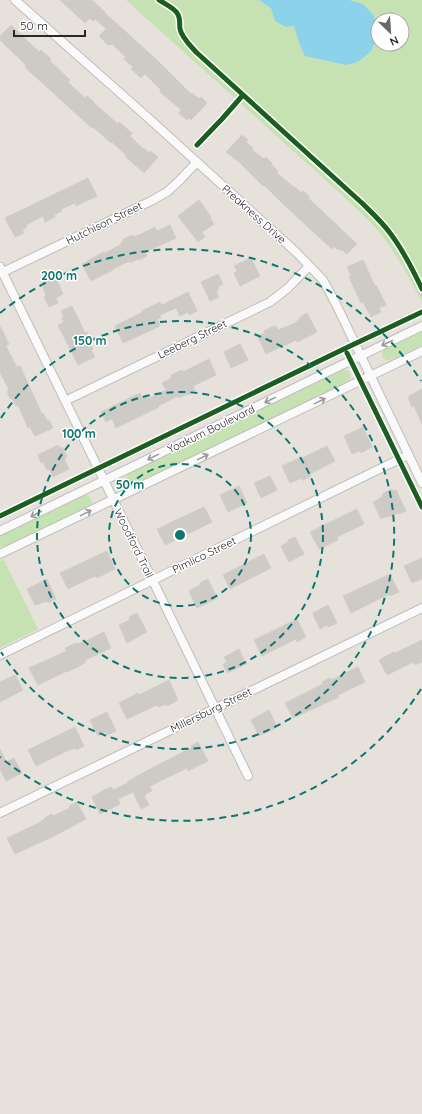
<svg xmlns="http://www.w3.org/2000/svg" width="422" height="1114" font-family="Quicksand,sans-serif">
  <rect width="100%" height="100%" fill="#e6e1db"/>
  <!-- green -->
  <path fill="#c7e2b2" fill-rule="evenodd" d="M126,0H422V302C408,275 394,249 374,226C364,215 352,205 342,195ZM378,20H402V44H378Z
    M422,331V345L390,360C385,361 382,358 382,353L384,350Z
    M341,370H347L350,373L351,378L346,382L134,485C127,486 123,480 128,474Z
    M85,495C91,496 93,500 91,506L8,547H2L0,545V537L1,536Z
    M4,560L38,629L0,648V561Z"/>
  <!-- water -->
  <path fill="#8cd2ea" d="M259,0H349L363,4L374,16L378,36L371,51L358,62L346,65L305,56L299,43L294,26L286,27L275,21L271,8Z"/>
  <!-- building -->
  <path fill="#cecbc7" stroke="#d1cdc8" d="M60,0H92L107,14H106L157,60L191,94L192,93L199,99L201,97L207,103L191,120L189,118L187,120L179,113L181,110L179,108L160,92L161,90L145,74L141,78L131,69L133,67L124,59L126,57L112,44L108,45L99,36L106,29L95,19L93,21L90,18L85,23Z
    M11,25L39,52L41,50L51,59L49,60L70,80L68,82L74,88L85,98L87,96L94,102V103L118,124L119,122L132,133L130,136L143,149L144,148L149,153L150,151L158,157L144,173L125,156L126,155L112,142L111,143L93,127L92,128L29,71L25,67L26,65L4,44L0,40V36Z
    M242,135L248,140L246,142L253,148L252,150L264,159L266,157L272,163L271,164L278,171L277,172L278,174L295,188V187L302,193L303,191L310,197L308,198L357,244L347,254L342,250L341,251L339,249L338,250L334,246L332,249L282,203L264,185L263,186L239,162L226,152Z
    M88,178L97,196L76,206L75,203L61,209L62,211L54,215L55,217L45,222L43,216L26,225L27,227L22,230L24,233L15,237L5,218Z
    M199,200L211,217L210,218L214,224L202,232L205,237L198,242L178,216Z
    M170,225L176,238L145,252L147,256L139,260L138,259L130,263L129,261L113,269V270L91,281L82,264L100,254L104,252L105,253L122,244L121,242L124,241L123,239L133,235L134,237L137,235V236L155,227L157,231Z
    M251,258L260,276L240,286L234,273L237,271L234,266Z
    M363,260L375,286L376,285L386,305L379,308L381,312L371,317L363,302L361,303L349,277L351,275L347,267Z
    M218,274L223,284L218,287L219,290L216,291L219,297L210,301L201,282Z
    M55,276L63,294L56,298L58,303L49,307L44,297L46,295L43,287H44L42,282Z
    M188,292L197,311L189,315L188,312L180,316L176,308L160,315L161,318L157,319L160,326L123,343L115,326L143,312L142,311L160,302L162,305Z
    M72,306L85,333L87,332L90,340L89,341L93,349L91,350L95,357L78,365L58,325L64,322L62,318L64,317L61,311Z
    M307,313L317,332L297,342L296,340L266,354L258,337L259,336L265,333L264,331L274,326L275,327H277L278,330L293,324L300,319V317Z
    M0,326L9,344L6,346L14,362L17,367L20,366L42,414L43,413L47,421L49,420L53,428L35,436L30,427L28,428L18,405L16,406L12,398L10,399L7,391L9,390L0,372Z
    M240,344L248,360L231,368L224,352Z
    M209,359L216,375L193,386L195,391L188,395L187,394L179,398L178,396L158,406L159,407L116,428L112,419L106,422L101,412L140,393L143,399L147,397L148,399L166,390L162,383L170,379V378L172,377L171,375L182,370L183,372Z
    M422,389V424L414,406L412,407L408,398L410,397L409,396Z
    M363,427L372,447L361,453L360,451L352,454L344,436Z
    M58,445L60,448L62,447L67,457L64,458L66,460L65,461L69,469L53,477L49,469L47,470L43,462L41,463L38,455Z
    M327,446L335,461L310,474L311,476L303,480L302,478L290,483L282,466L302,457V458Z
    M270,476L277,490L261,498L254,483Z
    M239,486L247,503L228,512L220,495Z
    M392,489L393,491L396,490L406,511L398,514V513L389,517L388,516L381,519L373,502L381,498V497L383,496L382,494Z
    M204,507L212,522L165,545L157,529Z
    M357,509L364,524L337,537L338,540L319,549L310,532Z
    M295,537L304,554L289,562L281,546L288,542V540Z
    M107,551L115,569L97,578L95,576L68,589L60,573Z
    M264,554L271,568L230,589L223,575Z
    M422,558V579L412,583L404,566Z
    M390,574L399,592L390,596L389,594L351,613L343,596Z
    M47,579L56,599L48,603L47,601L35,605L27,589Z
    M208,579L217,598L197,608L189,591L201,584L200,583Z
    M328,605L337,623L328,627L327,625L320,629L313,615H314L313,613Z
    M137,613L147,632L127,643L119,625L130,620L129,617Z
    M297,619L306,637L297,642L296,639L262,656L254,640Z
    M104,632L111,648L85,660L86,662L78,667L67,672V671L38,685L29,668L67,651L65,648L76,643L77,644L84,642Z
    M422,640V662L415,665L413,662L387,675L379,660L394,652L395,653Z
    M239,649L246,664L227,673L223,664L227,662L224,657Z
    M358,667L365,682L338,695L339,697L293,718L285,703L323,684L322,682L330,678L331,680Z
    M15,675L23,690L0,702V682Z
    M169,680L178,700L167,706L166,704L158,707L157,705L127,719L119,703L138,693L139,695Z
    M269,710L277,727L259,736L251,720Z
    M107,712L116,731L107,735L106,732L98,736L90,720Z
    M75,727L84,746L76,750L75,748L67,751L36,766L28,750Z
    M198,742L208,761L188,771L187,768L150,786L152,791L145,794L146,795L144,796L149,805L141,809L133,792L118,799L120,804L100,814L92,797L106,789L112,787L113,790L128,783L127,782L135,778V777L183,752L192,748L191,746Z
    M0,749L6,762L14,758L22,773L6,781L0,769Z
    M77,802L86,819L54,836L15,854L7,838L41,822V821L45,819L44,818L52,814L53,816L70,808L69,806Z"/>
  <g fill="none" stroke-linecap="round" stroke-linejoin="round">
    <defs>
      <path id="minor" d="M15,0L145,115L296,252L323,280L336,304L422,483
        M0,267L248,776
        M3,272L151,201L167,192L178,182L197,162
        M65,401L270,302L288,288L309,266
        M0,531L422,326
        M0,554L422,351
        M0,655L408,455
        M0,813L422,608"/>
    </defs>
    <!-- minor casing -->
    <use href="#minor" stroke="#bfbdbd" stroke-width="10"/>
    <!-- minor -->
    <use href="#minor" stroke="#fbfafa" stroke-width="8"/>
    <defs>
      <path id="cycleway" d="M159,0C165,4 174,8 177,13C181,18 179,24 180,29C182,38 190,45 196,52L363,204C372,213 382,222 390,233C403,250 413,270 422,289
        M197,145L222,119L243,95
        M347,353L422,507
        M0,516L348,347L422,312"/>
    </defs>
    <!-- cycleway casing -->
    <use href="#cycleway" stroke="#fff" stroke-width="8"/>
    <!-- cycleway -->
    <use href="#cycleway" stroke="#1b5e20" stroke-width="5"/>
  </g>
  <!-- one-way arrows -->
  <defs><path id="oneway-shaft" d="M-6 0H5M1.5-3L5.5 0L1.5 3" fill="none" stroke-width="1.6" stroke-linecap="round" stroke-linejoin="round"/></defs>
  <g stroke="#9c9b9b">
    <use href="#oneway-shaft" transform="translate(387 343) rotate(154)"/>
    <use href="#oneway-shaft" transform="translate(270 400) rotate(154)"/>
    <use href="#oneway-shaft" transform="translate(320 401) rotate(-26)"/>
    <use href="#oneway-shaft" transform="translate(153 457) rotate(154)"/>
    <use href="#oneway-shaft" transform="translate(203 457) rotate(-26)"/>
    <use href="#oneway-shaft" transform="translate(86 513) rotate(-26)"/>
    <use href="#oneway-shaft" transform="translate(36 514) rotate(154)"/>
  </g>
  <!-- distance rings -->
  <g fill="none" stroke="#0f766e" stroke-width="2" stroke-dasharray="7 5">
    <circle cx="180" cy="535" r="71"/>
    <circle cx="180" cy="535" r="143"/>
    <path d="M1 418A214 214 0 1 1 1 652"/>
    <path d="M421 689A286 286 0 0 1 0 757M0 313A286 286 0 0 1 421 381"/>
  </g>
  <g text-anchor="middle" stroke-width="3" stroke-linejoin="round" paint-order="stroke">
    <!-- street labels -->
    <g font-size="11" fill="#272727" stroke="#fff">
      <text transform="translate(254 214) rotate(42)" y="4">Preakness Drive</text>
      <text transform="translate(104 223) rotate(-26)" y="4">Hutchison Street</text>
      <text transform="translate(192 339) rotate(-26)" y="4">Leeberg Street</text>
      <text transform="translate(211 429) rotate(-26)" y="4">Yoakum Boulevard</text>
      <text transform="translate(134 543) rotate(64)" y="4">Woodford Trail</text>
      <text transform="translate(204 555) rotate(-26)" y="4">Pimlico Street</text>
      <text transform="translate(211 710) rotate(-26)" y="4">Millersburg Street</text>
    </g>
  </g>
  <circle cx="180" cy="535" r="6" fill="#0f766e" stroke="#fff" stroke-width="2"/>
  <g font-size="12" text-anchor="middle" font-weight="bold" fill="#0f766e" stroke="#fff" stroke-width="3" stroke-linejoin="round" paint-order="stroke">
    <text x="59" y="280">200 m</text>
    <text x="90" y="345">150 m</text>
    <text x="79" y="438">100 m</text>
    <text x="130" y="489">50 m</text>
  </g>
  <!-- north arrow -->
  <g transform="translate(390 32) rotate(155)"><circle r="19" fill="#ffffff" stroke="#a9a9a9"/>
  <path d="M0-3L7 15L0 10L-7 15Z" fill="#6a6866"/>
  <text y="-6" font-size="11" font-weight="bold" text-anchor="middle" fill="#272727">N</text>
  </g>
  <!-- scale -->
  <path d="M14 30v6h71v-6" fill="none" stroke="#272727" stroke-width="2"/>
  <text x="20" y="30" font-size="12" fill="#272727" stroke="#ffffff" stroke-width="3" paint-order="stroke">50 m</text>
</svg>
